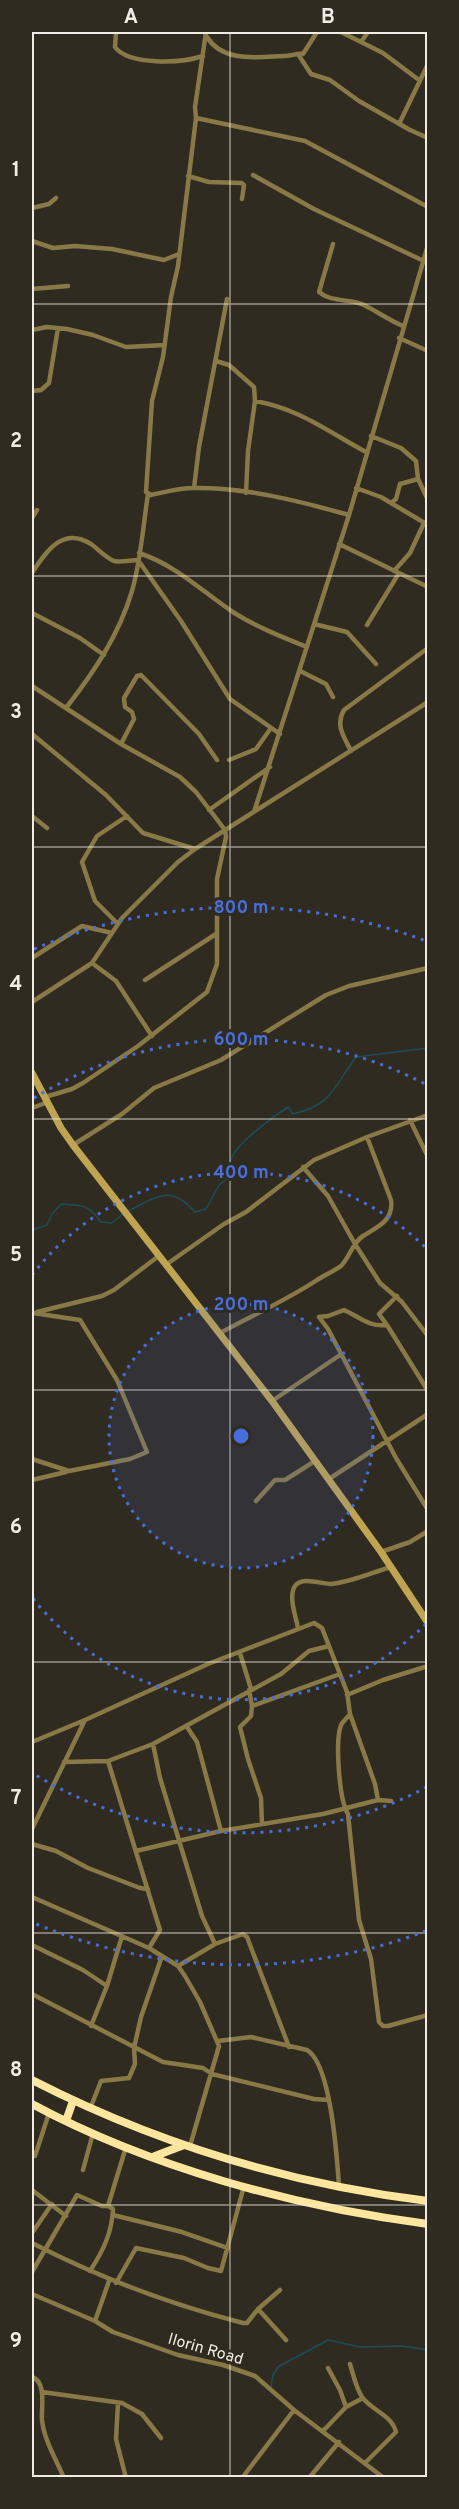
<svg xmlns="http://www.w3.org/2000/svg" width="459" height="2509" font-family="Overpass,sans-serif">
  <rect width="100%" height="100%" fill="#302b20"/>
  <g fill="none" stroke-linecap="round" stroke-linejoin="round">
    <!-- stream -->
    <path stroke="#1a4e5b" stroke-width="1.5" d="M128,1211C156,1198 169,1183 195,1212L206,1209L219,1185L228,1178C229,1172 229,1164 231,1159C237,1143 274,1116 288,1107L293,1114C334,1104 333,1087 356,1057L428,1048
      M32,1230L47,1225L52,1214L61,1204C83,1205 88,1204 101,1222L112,1223L124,1213
      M271,2387L273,2375L278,2367L328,2340L360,2347L403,2346L428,2350"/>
    <!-- minor -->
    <path stroke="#897947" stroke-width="4.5" d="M116,32L115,47C129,66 182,63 203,56
      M206,32L195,107L196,118L178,266L171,297L163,357L152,401L146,492L151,495C165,492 179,488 193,488C245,487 299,501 349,515
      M341,32L383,53L419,80
      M207,37C223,63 257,57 284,56C291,56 297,53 303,54L317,32
      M361,42L368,32
      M298,54L311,74L330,80L359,101L410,130L428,138
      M196,118L305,141L428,207
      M399,124L428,64
      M253,175L314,209L428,263
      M188,176L209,182L242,183L244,185L242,199
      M32,208L49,204L56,198
      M32,241L53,248L75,246L112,249L164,260L179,254
      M333,244L319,292C332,303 350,298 364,305C378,312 389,320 403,326
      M32,289L68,286
      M32,330L47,327L67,329L93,335L126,347L165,345
      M399,338L428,351
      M216,361L229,365L254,387L255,401L248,451L246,493
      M32,391L41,390L49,383L58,328
      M255,401C300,409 327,431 366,452
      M371,436L401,448L416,461L418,479L428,500
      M194,488L199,447L227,299
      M356,488L381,497L428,525
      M391,503L396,499L400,484L418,479
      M32,518L37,510
      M339,544L428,587
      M139,553C176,565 204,593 236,614C259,628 282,637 307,647
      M394,571L410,553L424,523
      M32,573C46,552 62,526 91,544C98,549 106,558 114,561C121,563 131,560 138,560L181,621L230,699L280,734
      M32,613L80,638L104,655
      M314,624L347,632L376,664
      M367,625L399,573
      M300,671L326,684L333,697
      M32,686L121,744L180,777L196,792L225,830L226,837L217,879V964L207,992L138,1046L83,1083L72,1089L45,1097
      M66,708C94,672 119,635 132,591C141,560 143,526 148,494
      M32,734L106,795L143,833L195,849
      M121,744L134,719L132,712L125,707L124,698L137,676L141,675L199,734L217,760
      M351,751C344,737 335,725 344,710L428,648
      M229,760L256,749L271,728
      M209,810L270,767
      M254,812L349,515L428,245
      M32,816L47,828
      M118,924L95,901L82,862L97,836L127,816
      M32,958L82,926L112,933
      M92,963L116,981L152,1036
      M145,980L216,934
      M32,1002L92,963L122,918L178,862L195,849L428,702
      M32,1108L48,1102
      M410,1120L428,1157
      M73,1145L122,1114L154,1088L221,1060L326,995L349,986L428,968
      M303,1167L328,1196L355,1244L380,1283L402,1302L428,1336
      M167,1264L224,1224L246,1212L314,1160L367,1137L428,1115
      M37,1312L102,1296L114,1290L160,1255
      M319,1317L328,1329L396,1458L428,1510
      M319,1317L328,1316L344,1310C360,1317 368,1327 387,1325L428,1391
      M387,1325L379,1314L397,1296
      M220,1333C253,1315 287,1300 317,1280C325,1275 334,1271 341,1266C350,1257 352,1243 363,1236C377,1227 394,1221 391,1200L367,1137
      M272,1401L340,1355
      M32,1459L69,1471L130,1459L147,1452L117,1380L80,1320L33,1313
      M329,1479L428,1414
      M32,1480L66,1472
      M256,1501L275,1480H285L315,1461
      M381,1552L410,1542L428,1531
      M298,1628C296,1617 288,1596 295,1586C302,1576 321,1584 331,1584C351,1582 371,1573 391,1567
      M240,1653L251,1689
      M249,1690L252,1706
      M347,1695L383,1680L428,1666
      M350,1714C347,1718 343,1721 341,1725C335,1741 339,1800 348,1814L359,1920L371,1959L379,2022L383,2026H388L428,2015
      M187,1727L197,1742L221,1831
      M32,1742L85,1720L208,1664L314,1623L322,1628L347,1692L350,1714L375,1784L378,1800
      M153,1744L160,1778L202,1916L215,1944
      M108,1761L160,1930L149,1948
      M64,1762L108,1761L153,1744L281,1674L309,1651L329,1646
      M262,1824L261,1798L248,1759L240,1727L251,1716L252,1706L340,1674
      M32,1829L85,1720
      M32,1844L56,1851L88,1868L140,1888L148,1889
      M136,1851L221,1831L323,1814L378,1800L391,1801
      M32,1897L149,1948L178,1966L185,1976L200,2002L219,2046L190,2146
      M32,1945L83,1970L107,1986
      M178,1966L215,1944L243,1934L247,1937L289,2047
      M32,1994L163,2062L203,2068L212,2074L314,2099L328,2100
      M91,2026L107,1986L122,1936
      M218,2041L251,2037L307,2050C331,2064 337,2157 339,2186
      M90,2109L101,2081L129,2078L135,2064L134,2048L141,2017L162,1956
      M35,2156L49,2113
      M83,2170L93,2133
      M32,2190L66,2216
      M113,2215L182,2232L228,2248
      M32,2233L52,2204
      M32,2243C100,2278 169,2304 243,2323H247L258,2309L280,2290
      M90,2271C103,2251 112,2233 113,2209L108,2206L126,2147
      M32,2272L77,2195L102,2206H108
      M116,2283L136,2248L184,2258L208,2268L221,2271L244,2186
      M32,2294L95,2321L113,2332L178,2355L223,2365L255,2376L294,2410L384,2478
      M258,2309L286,2340
      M95,2321L109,2281
      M350,2364C353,2374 356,2388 362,2397C371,2410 392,2415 396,2432L365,2463
      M328,2368L340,2390L346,2407
      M32,2377C47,2382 41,2407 42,2420C44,2440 56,2459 64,2478
      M42,2392L122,2403L142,2414L161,2438
      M118,2403L116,2439L126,2478
      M323,2431L346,2407L363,2398
      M242,2478L294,2410
      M309,2478L339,2442"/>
    <!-- secondary -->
    <path stroke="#bfa452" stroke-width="7" d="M32,1073L61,1128L73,1145L272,1401L381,1552L428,1623"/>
    <!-- motorway -->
    <path stroke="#fee69e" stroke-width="8" d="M32,2080C155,2143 290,2184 428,2201
      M32,2104C149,2167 295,2207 428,2224
      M66,2121L73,2101
      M155,2156L184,2145"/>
  </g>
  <!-- grid -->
  <path fill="none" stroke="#f1ede6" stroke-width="1.5" stroke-opacity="0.55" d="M230,32V2478M32,304H428M32,576H428M32,847H428M32,1119H428M32,1390H428M32,1662H428M32,1933H428M32,2205H428"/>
  <!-- distance rings -->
  <circle cx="241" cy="1436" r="132" fill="#476edb" fill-opacity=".12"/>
  <g fill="none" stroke="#476edb" stroke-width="3" stroke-dasharray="3 6">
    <circle cx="241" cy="1436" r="132"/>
    <path d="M426 1624A264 264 0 0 1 32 1597M32 1275A264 264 0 0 1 426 1248"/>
    <path d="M427 1787A397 397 0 0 1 34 1774M34 1098A397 397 0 0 1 427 1085"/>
    <path d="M426 1931A529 529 0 0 1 34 1923M34 949A529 529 0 0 1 426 941"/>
  </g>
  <g text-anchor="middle" stroke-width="6" stroke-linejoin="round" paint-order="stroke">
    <!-- street labels -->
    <g font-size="16" fill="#f1ede6" stroke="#302b20">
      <text transform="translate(206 2348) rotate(16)" y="6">Ilorin Road</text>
    </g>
  </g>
  <circle cx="241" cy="1436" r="9" fill="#476edb" stroke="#302b20" stroke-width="3"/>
  <g font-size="18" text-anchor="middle" font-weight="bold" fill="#476edb" stroke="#302b20" stroke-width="6" stroke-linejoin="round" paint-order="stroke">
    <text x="241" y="913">800 m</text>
    <text x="241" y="1045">600 m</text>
    <text x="241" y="1178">400 m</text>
    <text x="241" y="1310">200 m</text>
  </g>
  <!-- border -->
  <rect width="459" height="2509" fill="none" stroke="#302b20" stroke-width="66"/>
  <rect x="33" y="33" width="393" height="2443" fill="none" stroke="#f1ede6" stroke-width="2"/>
  <g font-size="20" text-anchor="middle" font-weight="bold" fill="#f1ede6">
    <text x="131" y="23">A</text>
    <text x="328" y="23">B</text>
    <text x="16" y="176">1</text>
    <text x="16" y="447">2</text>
    <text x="16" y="718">3</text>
    <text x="16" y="990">4</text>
    <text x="16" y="1261">5</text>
    <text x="16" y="1533">6</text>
    <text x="16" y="1804">7</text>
    <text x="16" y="2076">8</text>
    <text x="16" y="2347">9</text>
  </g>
</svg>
